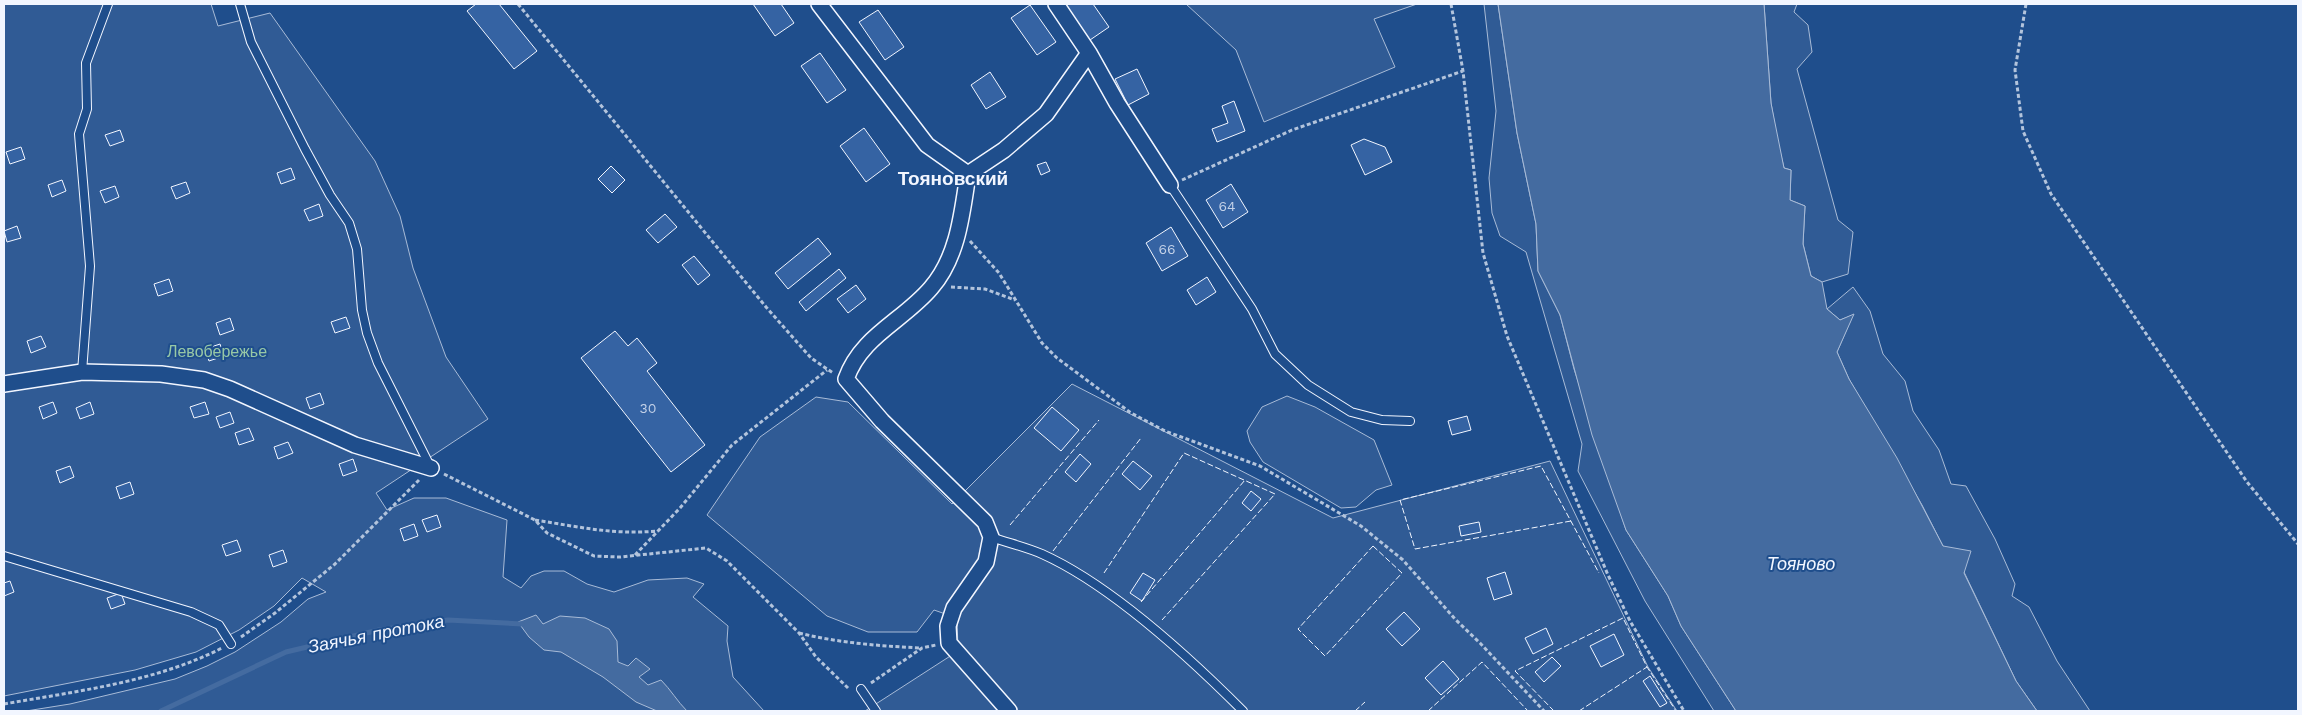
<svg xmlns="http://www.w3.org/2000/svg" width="2302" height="715" font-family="'Work Sans',sans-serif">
  <rect width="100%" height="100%" fill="#1f4e8c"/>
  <!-- built -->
  <path fill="#305b95" stroke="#a8bbd7" d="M4,4H211L218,26L270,13L375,161L400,216L413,268L446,357L488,419L376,493L387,510L414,498H446L507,520L503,577L521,588L531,576L544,571H564L587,584L614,592L648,580L687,578L704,584L693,597L728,626L727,641L733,677L764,711H26L70,704L175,679L207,666L235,652L281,622L308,599L326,592L302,578L274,606L239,630L196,652L135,670L4,696Z
    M1186,4H1417L1374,19L1395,67L1264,122L1236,50Z
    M1484,4H1498L1517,133L1536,224L1538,271L1560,315L1574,369L1626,530L1668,596L1681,626L1736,711H1714L1645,601L1578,471L1582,444L1526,252L1500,236L1492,213L1489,178L1496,111Z
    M1764,4H1797L1794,12L1808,25L1812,52L1797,69L1838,220L1853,232L1848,274L1822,282L1811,276L1803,244L1805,206L1790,200L1791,170L1784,168L1777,138L1771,103Z
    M1853,287L1870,311L1883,354L1905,381L1913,411L1939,450L1951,484L1966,486L1995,539L2015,584L2012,596L2029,607L2057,661L2090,711H2037L2016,681L1964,572L1943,546L1922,505L1849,379L1837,352L1853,315L1840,320L1827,309Z
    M1072,384L1333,518L1550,461L1648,667L1677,711H865L958,651L957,618L934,610L917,632H868L827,616L707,515L760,437L816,397L848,402L952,504Z
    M1287,396L1315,407L1374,440L1392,485L1376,490L1356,507L1341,508L1263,462L1250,442L1247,431L1262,407Z"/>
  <!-- water -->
  <path fill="#446ba0" stroke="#a8bbd7" d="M1498,4H1764L1771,103L1784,168L1791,170L1790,200L1805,206L1803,244L1811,276L1822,282L1827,309L1840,320L1854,314L1837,352L1849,379L1897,458L1943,546L1971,551L1964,573L2016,681L2037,711H1736L1681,626L1668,596L1626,530L1592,435L1560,315L1538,271L1536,224L1517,133Z
    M536,615L543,624L560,616L585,618L609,629L617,641L618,662L628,666L636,658L650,669L639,677L648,685L661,680C671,690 677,701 687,711H657L636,702L603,677L561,652L544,650L529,637L518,622Z"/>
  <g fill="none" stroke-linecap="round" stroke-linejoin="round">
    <!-- stream -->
    <path stroke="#446ba0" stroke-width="5" d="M161,711L286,652L379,630L448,620L522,624"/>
  </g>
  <!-- building -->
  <path fill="#3563a3" stroke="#f2f6ff" d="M476,4H499L537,51L514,69L467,11Z
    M753,4H781L794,23L775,36Z
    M1065,4H1093L1109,27L1090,40Z
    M1030,5L1056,42L1037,55L1011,18Z
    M878,10L904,47L885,60L859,22Z
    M820,53L846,90L827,103L801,66Z
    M1137,69L1149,94L1128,105L1115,79Z
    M990,72L1006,97L986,109L971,85Z
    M1234,101L1245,131L1217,142L1212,129L1228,123L1222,106Z
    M864,128L890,164L866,182L840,146Z
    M120,130L124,141L110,146L105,135Z
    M1364,139L1385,147L1392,162L1365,175L1351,145Z
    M21,147L25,159L10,164L6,152Z
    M1046,162L1050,171L1041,175L1037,165Z
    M611,166L625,180L612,193L598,179Z
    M291,168L295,179L281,184L277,173Z
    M62,180L66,191L52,197L48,185Z
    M186,182L190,193L176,199L171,187Z
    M1231,184L1248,212L1223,228L1206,200Z
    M115,186L119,197L105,203L100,191Z
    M319,204L323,216L309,221L304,210Z
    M665,214L677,227L658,243L646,230Z
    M17,226L21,238L7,242L4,231Z
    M1171,227L1188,256L1162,271L1146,243Z
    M818,238L831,254L788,289L775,273Z
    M694,256L710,275L698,285L682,265Z
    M839,269L846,278L806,311L799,302Z
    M1207,277L1216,292L1196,305L1187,290Z
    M169,279L173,291L158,296L154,284Z
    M856,285L866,299L848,313L837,299Z
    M346,317L350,328L335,333L331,322Z
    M230,318L234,330L220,335L216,323Z
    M615,331L628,346L637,338L657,363L647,371L705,445L671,472L581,358Z
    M41,336L46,347L31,353L27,341Z
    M220,344L224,356L209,361L205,349Z
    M320,393L324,404L310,409L306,398Z
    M53,402L57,413L43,419L39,407Z
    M90,402L94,414L80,419L76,408Z
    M205,402L209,414L194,418L190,407Z
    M1052,407L1079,430L1061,451L1034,428Z
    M230,412L234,423L220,428L216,417Z
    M1467,416L1471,430L1452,435L1448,421Z
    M249,428L254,440L239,445L235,433Z
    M288,442L293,453L278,459L274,447Z
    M1080,454L1091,464L1076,482L1065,472Z
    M353,459L357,471L343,476L339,464Z
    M1133,461L1152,476L1140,490L1122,474Z
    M70,466L74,477L60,483L56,471Z
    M130,482L134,494L120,499L116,487Z
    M1251,491L1261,499L1251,511L1242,503Z
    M437,515L441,527L427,532L422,520Z
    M1479,522L1481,532L1461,536L1459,526Z
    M414,524L418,536L404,541L400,529Z
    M237,540L241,551L226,556L222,545Z
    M283,550L287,562L273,567L269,555Z
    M1505,572L1512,594L1494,600L1487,578Z
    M1143,573L1155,580L1142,601L1130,593Z
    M10,581L14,592L4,596V583Z
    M121,593L125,604L111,609L107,598Z
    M1404,612L1420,629L1402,646L1386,629Z
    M1546,628L1553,644L1533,654L1525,638Z
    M1614,634L1624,655L1601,667L1590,646Z
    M1552,657L1561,666L1544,682L1535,672Z
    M1443,661L1459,679L1441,695L1425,678Z
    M1650,676L1667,703L1660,707L1643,681Z"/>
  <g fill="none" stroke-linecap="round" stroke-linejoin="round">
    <defs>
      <path id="lane" d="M240,4L251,42L305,149L330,195L349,223L357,249L362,310L367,333L378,363L430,466
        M1170,185L1252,309L1275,354L1308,385L1351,412L1382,420L1410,421
        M82,372L90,266L79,134L87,109L86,63L108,4
        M991,537C1008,543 1026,547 1042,554C1111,585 1190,658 1243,711
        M4,556L191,612L219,625L231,644
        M861,689L876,711"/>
      <path id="street" d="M819,4L927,145L968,174
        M1089,53L1117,103L1170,185
        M4,384L82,372L161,374L204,380L230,389L355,445L431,468
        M1009,711L949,643L948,626L954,608L986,562L991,537L985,522L882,421L846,379C861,336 903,321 931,288C958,257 962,214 968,174L1004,150L1046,114L1089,53L1056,4"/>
    </defs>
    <!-- lane casing -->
    <use href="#lane" stroke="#f2f6ff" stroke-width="10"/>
    <!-- street casing -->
    <use href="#street" stroke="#f2f6ff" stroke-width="18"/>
    <!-- path -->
    <path stroke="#b3c4dc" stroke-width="3" stroke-dasharray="4 2.5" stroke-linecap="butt" d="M518,4L766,307L811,358L833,373
      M1451,4L1463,71L1483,253L1507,336L1608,575L1630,621L1684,711
      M2026,4L2015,70L2023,131L2051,194L2247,482L2298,544
      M1182,180L1292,130L1463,71
      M970,241L999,273L1042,343L1057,358L1131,413L1165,431L1260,466L1361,526L1403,560L1455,619L1480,643L1544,711
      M951,287L985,289L1015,300
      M444,474L535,520L547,533L594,556L620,557L706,548L727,561L799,633L816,657L849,689
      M535,520C580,527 613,535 658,531
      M635,555L680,508L732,445L827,370
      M799,633C839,643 880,646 921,648
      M241,637L275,613L335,564L419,480
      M871,683L922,648L936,645
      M4,704C78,691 155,682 222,648"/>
    <!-- lane -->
    <use href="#lane" stroke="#1f4e8c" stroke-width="8"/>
    <!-- street -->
    <use href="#street" stroke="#1f4e8c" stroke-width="15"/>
    <!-- fence -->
    <path stroke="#f2f6ff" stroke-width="1" stroke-dasharray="6 2.5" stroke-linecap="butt" d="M1571,521L1415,549L1400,500L1541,466L1599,573
      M1010,525L1099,420
      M1373,546L1402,573L1325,656L1298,629Z
      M1053,551L1141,438
      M1104,573L1184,453L1275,494L1162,620
      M1141,602L1245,480
      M1355,711L1365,702
      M1428,711L1482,662L1528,711
      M1554,711L1515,671L1623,618L1647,667L1676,711
      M1579,711L1647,667"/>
  </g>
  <g text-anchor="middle" stroke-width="4" stroke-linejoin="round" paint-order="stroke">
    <!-- number labels -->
    <g font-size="14" fill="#c3d1e8">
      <text x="1227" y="211">64</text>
      <text x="1167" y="254">66</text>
      <text x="648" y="413">30</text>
    </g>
    <!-- park labels -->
    <g font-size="16" fill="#97c8a6" stroke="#1f4e8c">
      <text x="217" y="357">Левобережье</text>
    </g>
    <!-- water labels -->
    <g font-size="18" font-style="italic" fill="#f2f6ff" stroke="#1f4e8c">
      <text x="1801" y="570">Тояново</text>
      <text transform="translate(376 634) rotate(-11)" y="6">Заячья протока</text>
    </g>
    <!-- quarter labels -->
    <g font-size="19" font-weight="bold" fill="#f2f6ff" stroke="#1f4e8c">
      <text x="953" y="185">Тояновский</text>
    </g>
  </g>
  <!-- border -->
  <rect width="2302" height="715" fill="none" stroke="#f2f6ff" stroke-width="10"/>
</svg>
